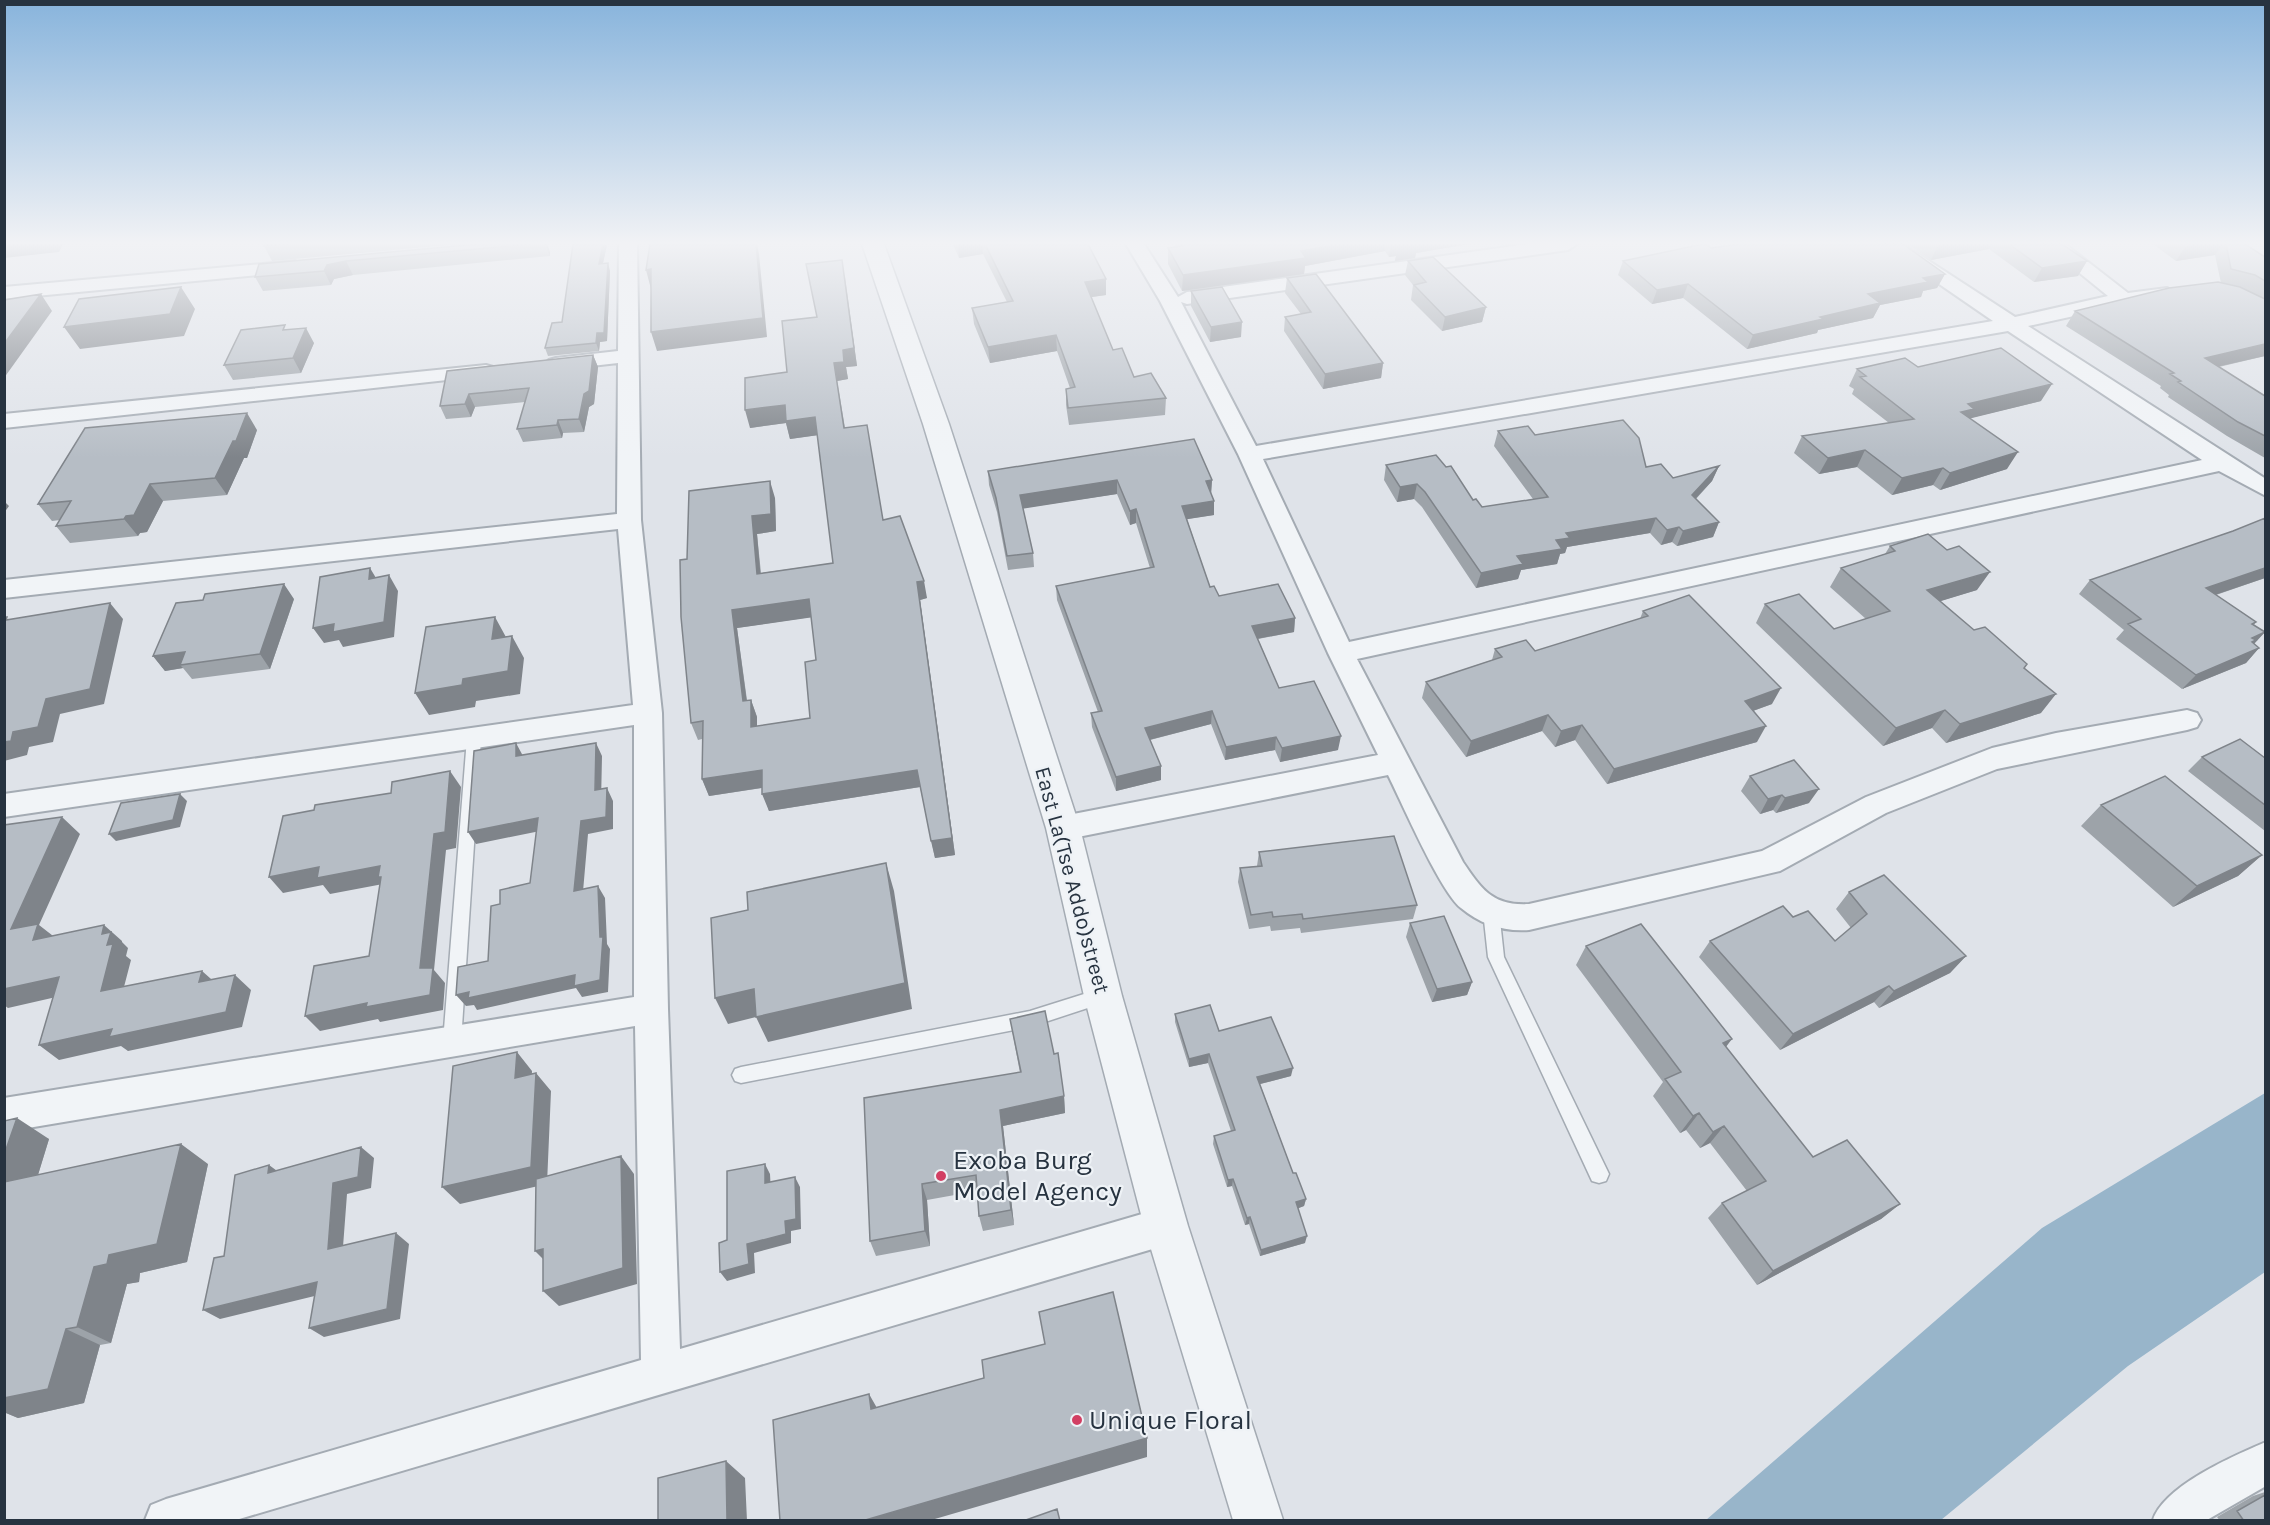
<svg xmlns="http://www.w3.org/2000/svg" width="2270" height="1525" font-family="Karla,sans-serif">
  <rect width="100%" height="100%" fill="#dfe3e9"/>
  <!-- water -->
  <path fill="#98b5ca" d="M2265,1093V1272L2128,1366L1941,1520H1706L2042,1228Z"/>
  <g fill="none" stroke-linecap="round" stroke-linejoin="round">
    <defs>
      <path id="service" d="M474,732L481,738L461,1042L458,1048L452,1050L446,1048L443,1042L467,738Z
        M1491,904L1497,906L1499,911L1504,957L1609,1174L1606,1181L1599,1183L1592,1181L1488,957L1483,911L1485,906Z
        M1103,988L1109,991L1112,996L1109,1001L1030,1027L741,1083L735,1081L732,1075L735,1069L741,1067L1030,1011Z"/>
      <path id="minor" d="M619,244H637L641,520L662,713L668,1009L680,1349L1166,1207L1179,1213L1185,1226L1179,1239L1166,1245L236,1520H145L151,1505L166,1499L641,1360L635,1026L4,1132V1098L634,997V725L4,817V794L633,705L618,529L4,598V580L617,514L618,363L556,370L549,368L545,364L549,360L556,358L618,351Z
        M1126,244H1144L1178,297L1187,292L1528,244H1577L1568,250L1187,304L1181,302L1256,446L1993,321L1881,244H1903L2015,317L2108,296L2044,244H2065L2128,293L2167,288L2177,294L2167,300L2124,305L2028,326L2266,479V496L2219,471L1357,659L1463,862C1482,890 1493,906 1529,904L1762,851L1866,797L1992,748L2056,733L2187,710L2197,713L2201,720L2197,727L2187,730L1997,769L1886,813L1780,871L1529,930C1504,932 1480,924 1461,908C1440,891 1402,803 1388,775L1063,840L1052,836L1048,828L1052,820L1063,816L1378,755L1328,653L1238,454L1160,301ZM2008,331L2202,460L1349,642L1263,459Z
        M295,261L305,267L302,271L4,299V287Z
        M486,365L493,367L497,371L493,375L4,428V414Z
        M2266,1442V1486L2207,1520H2153C2164,1486 2233,1456 2266,1442Z"/>
      <path id="tertiary" d="M862,244H884L949,424L1080,828L1122,996L1188,1226L1283,1520H1233L1144,1226L1084,996L1046,828L923,424Z"/>
    </defs>
    <!-- service casing -->
    <use href="#service" stroke="#a4abb3" stroke-width="3"/>
    <!-- minor casing -->
    <use href="#minor" stroke="#a4abb3" stroke-width="4"/>
    <!-- tertiary casing -->
    <use href="#tertiary" stroke="#a4abb3" stroke-width="3"/>
    <!-- service -->
    <use href="#service" fill="#f1f4f7" fill-rule="evenodd"/>
    <!-- minor -->
    <use href="#minor" fill="#f1f4f7" fill-rule="evenodd"/>
    <!-- tertiary -->
    <use href="#tertiary" fill="#f1f4f7" fill-rule="evenodd"/>
  </g>
  <!-- wall -->
  <path fill="#9da3a9" fill-rule="evenodd" d="M265,244H460L272,261L264,246Z
    M478,244H547L550,252V256L353,275L334,279L331,285L263,291L255,277L259,264Z
    M953,244H1088L1106,279V295L1091,297L1113,350L1134,377L1166,398L1165,415L1069,425L1066,405V389L1070,388L1057,351L990,363L974,324L972,308L1007,302L983,254L959,258Z
    M1175,244H1469L1416,253L1415,258L1395,261L1396,256L1389,257L1385,251L1305,266L1304,274L1182,291L1168,264V248L1175,247Z
    M1907,244H2062L2087,261L2078,276L2034,282L1989,249L1931,260Z
    M2153,244H2245L2265,257V356L2219,367L2265,396V458L2227,436L2168,397L2169,395L2160,388L2161,386L2066,326L2075,311L2221,283L2215,255L2176,261Z
    M607,245L603,263L610,271L607,341L600,342L599,351L548,356L545,348L562,322Z
    M1711,248L1945,274L1937,288L1923,291L1921,297L1880,305L1873,318L1818,330L1817,333L1747,349L1683,298L1652,304L1618,275L1623,261Z
    M1408,261L1486,307L1482,322L1442,331L1411,300L1413,285L1405,275Z
    M845,277L857,366L846,367L848,379L837,381L845,428L883,519L927,598L920,600L955,855L935,858L920,787L769,811L762,788L709,796L702,779V739L698,740L691,723L687,559L775,498L776,531L757,534L761,573L833,563L818,435L790,439L786,423L750,428L787,372L817,317ZM811,617L816,660L810,718L757,726V717L751,700H747L737,628Z
    M1287,278L1383,363L1381,378L1323,389L1284,331L1285,317L1301,314L1285,293Z
    M1191,291L1241,337L1210,342L1191,306Z
    M288,330L314,343L301,373L233,380L224,365Z
    M593,355L598,367L594,404L589,407L584,432L563,433L562,438L523,442L517,429L525,402L475,407L471,417L446,419L440,406L447,371Z
    M1918,367L2041,401L1970,418L2007,469L1940,490L1933,485L1892,495L1857,467L1819,474L1794,453L1802,436L1889,423L1852,394L1854,389L1849,386L1857,369Z
    M257,430L247,458H244L227,495L163,501L147,532L140,533L138,536L70,543L56,526L60,520L52,521L38,504Z
    M1498,431L1535,435L1646,467L1673,478L1719,466L1712,481L1696,499L1719,522L1713,537L1677,546L1672,542L1661,545L1650,533L1567,547L1565,553L1560,554L1557,564L1521,570L1518,579L1476,588L1422,507L1414,499L1397,502L1384,480L1386,465L1473,500L1482,507L1533,499L1494,446Z
    M988,471L1212,480L1211,494L1214,501V515L1187,519L1210,587L1219,596L1295,618L1294,632L1258,639L1279,688L1338,750L1280,762L1275,750L1225,760L1211,724L1150,740L1161,780L1116,791L1092,727L1091,713L1098,712L1057,600L1056,586L1150,568L1136,523L1130,525L1117,494L1023,508L1033,553L1034,567L1008,570L997,512L989,485Z
    M1890,546L1977,590L1940,601L1974,630L2024,668L2041,713L1946,743L1932,728L1883,746L1756,623L1765,604L1834,629L1866,619L1830,587L1841,568L1885,554Z
    M2265,578L2216,595L2256,622L2254,625L2265,632L2254,644L2259,648L2246,663L2182,689L2116,639L2124,630L2079,594L2090,580Z
    M294,599L270,669L192,679L183,668L165,671L153,656Z
    M1643,611L1772,704L1753,711L1757,742L1607,784L1575,740L1555,747L1542,731L1466,757L1422,698L1426,682L1492,660L1495,649L1535,651L1640,619Z
    M2202,757L2265,758V831L2188,771Z
    M1750,776L1809,803L1776,813L1773,810L1760,814L1741,791Z
    M2101,805L2262,855L2238,876L2173,907L2081,826Z
    M1259,852L1417,905L1413,919L1301,933L1300,928L1271,931L1270,926L1249,929L1238,882L1240,868L1257,866Z
    M1849,892L1966,956L1950,973L1879,1008L1874,1002L1780,1050L1699,957L1710,941L1793,917L1835,941L1851,928L1836,909Z
    M1410,923L1472,982L1467,995L1432,1002L1406,937Z
    M1586,946L1726,1047L1813,1157L1900,1204L1881,1219L1757,1285L1708,1218L1722,1203L1747,1191L1710,1143L1700,1148L1686,1130L1680,1133L1653,1096L1663,1082L1576,965Z
    M1175,1014L1219,1031L1291,1076L1260,1084L1293,1173L1306,1199L1304,1206L1298,1208L1305,1243L1260,1256L1249,1224L1245,1225L1232,1186L1227,1187L1213,1144L1214,1136L1231,1131L1208,1063L1189,1067L1175,1022Z
    M1010,1019L1064,1096L1065,1113L1003,1126L1014,1225L983,1231L979,1216L977,1191L927,1200L930,1246L876,1256L870,1241L1020,1073Z
    M4,1121L49,1139L38,1175L208,1164L187,1262L140,1273L139,1282L127,1284L111,1343L100,1345L84,1403L18,1418L6,1413L4,1414Z
    M2265,1492V1521H2220L2217,1517L2253,1496Z"/>
  <!-- shaded-wall -->
  <path fill="#7f848a" d="M4,244H63L59,252L4,258Z
    M545,244H547L550,252V256Z
    M603,244L607,245L601,272L599,264Z
    M756,244H757L759,254L767,337L657,351L651,332Z
    M958,244H982L983,254L959,258Z
    M1340,244H1386L1385,251L1305,266L1304,274L1182,291L1183,275Z
    M1391,244H1469L1416,253L1415,258L1395,261L1396,256L1389,257Z
    M1946,244H1992L1989,249L1931,260L1938,245Z
    M2203,244H2223L2215,255L2176,261L2185,247Z
    M842,260L857,366L846,367L848,379L837,381L848,445L834,363L843,350Z
    M346,261L353,275L334,279L331,285L324,271L327,265Z
    M2087,261L2078,276L2034,282L2042,268Z
    M608,263L610,271L607,341L600,342L599,351L596,343Z
    M651,269V289L646,270Z
    M1945,274L1937,288L1923,291L1921,297L1880,305L1873,318L1818,330L1817,333L1747,349L1753,335L1820,317L1868,294L1923,278Z
    M1106,279V295L1085,298V282Z
    M1688,284L1683,298L1652,304L1657,290Z
    M181,287L195,309L184,336L80,349L64,327Z
    M41,294L52,311L4,378V344Z
    M1486,307L1482,322L1442,331L1445,317Z
    M1242,322L1241,337L1210,342L1211,327Z
    M306,328L314,343L301,373L293,358Z
    M1056,335L1057,351L990,363L988,347Z
    M2265,344V356L2194,372L2205,358Z
    M593,355L598,367L594,404L589,407L584,432L579,419Z
    M1383,363L1381,378L1323,389L1325,374Z
    M2052,384L2041,401L1968,419L1961,412L1968,404Z
    M469,394L475,407L471,417L465,404Z
    M785,405L815,417L819,435L790,439L786,423L750,428L745,410Z
    M247,413L257,430L247,458H244L227,495L215,478Z
    M558,420L563,433L562,438L557,425Z
    M1865,450L1857,467L1819,474L1828,458Z
    M2018,452L2007,469L1940,490L1950,473Z
    M1719,466L1712,481L1685,510L1692,495Z
    M1943,468L1933,485L1892,495L1902,478Z
    M1117,480V494L1021,509L1020,495Z
    M1212,480L1211,494L1206,481Z
    M770,481L775,498L776,531L757,534L762,592L757,574L752,516Z
    M150,484L163,501L147,532L140,533L138,536L124,519Z
    M1417,484L1414,499L1397,502L1400,487Z
    M4,501L9,506L4,513Z
    M1214,501V515L1182,520V506Z
    M1136,509V523L1130,525V511Z
    M1656,518L1650,533L1567,547L1565,553L1560,554L1557,564L1521,570L1518,579L1476,588L1481,573L1556,540L1566,533Z
    M1719,522L1713,537L1677,546L1683,531Z
    M1679,527L1672,542L1661,545L1667,530Z
    M370,568L379,583L369,579Z
    M2265,568V578L2194,602L2206,588Z
    M1990,572L1977,590L1915,609L1927,590Z
    M389,575L398,591L394,637L343,647L339,640L324,643L313,628Z
    M924,581L927,598L920,600L955,855L935,858L931,841L917,582Z
    M284,584L294,599L270,669L260,654Z
    M809,599L814,617L737,628L749,718L743,701L732,610Z
    M110,603L123,619L104,704L60,714L53,742L29,747L27,755L4,761V742L46,699Z
    M495,617L507,639H492Z
    M1295,618L1294,632L1251,640L1252,626Z
    M2265,632L2251,647L2252,638Z
    M512,636L524,658L520,694L476,701L475,707L429,715L415,693L463,679Z
    M2259,648L2246,663L2182,689L2196,675Z
    M185,652L180,665L183,668L165,671L153,656Z
    M1781,688L1772,704L1736,717L1745,701Z
    M2056,694L2041,713L1946,743L1960,724Z
    M751,700L757,717V744L751,727Z
    M1945,710L1932,728L1883,746L1896,728Z
    M1212,711L1211,724L1145,741V728Z
    M1548,715L1542,731L1466,757L1471,741Z
    M1582,725L1575,740L1555,747L1561,731Z
    M1766,726L1757,742L1607,784L1614,769Z
    M1341,736L1338,750L1280,762L1282,748Z
    M1276,737L1275,750L1225,760L1226,747Z
    M516,743L523,756H516Z
    M596,743L602,756L601,803L595,790Z
    M1161,766V780L1116,791V777Z
    M762,770L768,787L709,796L702,779Z
    M917,770L920,787L769,811L762,794Z
    M450,771L461,787L456,848L446,850L434,970L445,983L443,1010L380,1022L378,1019L320,1031L305,1016L367,1003L420,968L434,834Z
    M607,788L613,801V829L588,834L582,903L574,891L581,821Z
    M1819,789L1809,803L1776,813L1785,798Z
    M180,794L187,801L180,827L116,841L109,834Z
    M1782,795L1773,810L1760,814L1768,799Z
    M62,817L80,834L39,925L57,939L52,956L11,929Z
    M538,818L545,830L476,844L468,832Z
    M2262,855L2238,876L2173,907L2197,886Z
    M886,863L894,891L912,1009L768,1042L756,1017L728,1024L715,998Z
    M380,866L383,884L330,894L323,885L283,893L269,877L319,867Z
    M598,886L605,898L607,944L610,949L608,992L582,997L576,988L477,1010L474,1005L466,1006L456,995L600,937Z
    M104,925L122,941V942L128,948L126,956L131,960L119,1006L101,991L107,945L102,934Z
    M1966,956L1950,973L1879,1008L1894,991Z
    M202,971L219,986L199,982Z
    M235,975L251,990L242,1027L128,1051L121,1046L59,1060L39,1045Z
    M59,977L78,992L8,1008L4,1005V989Z
    M1472,982L1467,995L1432,1002L1437,989Z
    M1889,986L1874,1002L1780,1050L1793,1034Z
    M1732,1039L1719,1056L1723,1043Z
    M517,1052L532,1071L531,1096L515,1078Z
    M1209,1054L1208,1063L1189,1067V1059Z
    M1293,1068L1291,1076L1256,1085L1257,1077Z
    M536,1073L551,1091L547,1184L460,1204L442,1187Z
    M1064,1096L1065,1113L1003,1126L1014,1225L1011,1210L1000,1110Z
    M1699,1113L1686,1130L1680,1133L1693,1116Z
    M17,1118L49,1139L29,1204L4,1190V1155Z
    M1724,1126L1710,1143L1700,1148L1713,1132Z
    M181,1144L208,1164L187,1262L140,1273L139,1282L127,1284L111,1343L77,1327L94,1267L109,1255Z
    M361,1147L374,1158L371,1188L347,1194L342,1260L328,1249L333,1183Z
    M621,1156L634,1174L637,1284L559,1306L543,1291Z
    M765,1164L770,1174L771,1193L765,1183Z
    M269,1165L284,1176L268,1173Z
    M795,1177L800,1187L801,1229L791,1231V1243L754,1253L755,1273L727,1281L720,1272L747,1244L785,1221Z
    M1233,1179L1232,1186L1227,1187L1228,1180Z
    M922,1184L927,1200L930,1246L925,1231Z
    M1306,1199L1304,1206L1294,1210L1296,1202Z
    M1900,1204L1881,1219L1757,1285L1773,1271Z
    M1250,1217L1249,1224L1245,1225L1247,1218Z
    M396,1233L409,1244L400,1319L324,1337L309,1328Z
    M1307,1236L1305,1243L1260,1256L1261,1250Z
    M543,1249L551,1267L535,1251Z
    M317,1282L331,1292L220,1319L203,1310Z
    M66,1329L100,1345L84,1403L18,1418L6,1413L4,1414V1398Z
    M869,1394L881,1415L871,1409Z
    M1147,1438V1457L928,1521H862Z
    M726,1461L745,1478L747,1521H727Z"/>
  <!-- building -->
  <path fill="#b6bdc5" stroke="#7f848a" stroke-width="1.5" fill-rule="evenodd" d="M265,244H289L264,246Z
    M478,244H532L346,261L327,265L324,271L255,277L259,264Z
    M573,244H603L599,264L608,263L604,333H597L596,343L545,348L552,323L562,322Z
    M650,244H756L763,318L651,332V269L646,270Z
    M985,244H1088L1106,279L1085,282L1113,350L1122,348L1134,377L1151,373L1166,398L1068,408L1066,389L1075,387L1056,335L988,347L972,308L1013,301Z
    M1181,244H1340L1301,251L1306,258L1183,275L1168,248L1182,246Z
    M1703,244H1706L1711,248L1739,244H1903L1945,274L1923,278L1928,282L1868,294L1880,303L1820,317L1823,319L1753,335L1688,284L1657,290L1623,261Z
    M2009,244H2062L2087,261L2042,268Z
    M2181,244H2203L2185,247Z
    M2226,244H2245L2265,257V281L2255,275L2231,269Z
    M1433,257L1486,307L1445,317L1414,285L1426,282L1408,261Z
    M842,260L854,348L843,350L844,362L834,363L844,428L867,425L883,520L900,516L924,581L917,582L952,838L931,841L917,770L762,794V770L702,779L703,721L691,723L681,617L680,560L687,559L689,491L770,481L771,514L752,516L757,574L833,563L815,417L786,421L785,405L745,410V378L787,372L782,321L817,317L806,264ZM809,599L816,660L805,662L810,718L751,727V700L743,701L732,610Z
    M1316,274L1383,363L1325,374L1285,317L1311,312L1287,278Z
    M2218,282L2240,287L2265,299V344L2205,358L2265,396V436L2238,422L2178,382L2181,381L2170,374L2174,373L2075,311L2169,288Z
    M181,287L170,314L64,327L79,299Z
    M1222,287L1242,322L1211,327L1191,291Z
    M41,294L4,344V300Z
    M285,325L283,330L306,328L293,358L224,365L241,330Z
    M2001,348L2052,384L1968,404L1974,409L1961,412L2018,452L1950,473L1943,468L1902,478L1865,450L1828,458L1802,436L1914,419L1860,377L1866,376L1857,369L1905,358L1918,367Z
    M593,355L589,391L584,394L579,419L558,420L557,425L517,429L529,388L469,394L465,404L440,406L447,371Z
    M247,413L236,441H233L215,478L150,484L134,515L126,516L124,519L56,526L71,501L38,504L85,428Z
    M1623,420L1639,438L1646,467L1661,464L1673,478L1719,466L1692,495L1719,522L1683,531L1679,527L1667,530L1656,518L1566,533L1570,538L1556,540L1562,549L1517,556L1523,564L1481,573L1425,492L1417,484L1400,487L1386,465L1436,455L1446,467L1451,466L1473,500L1476,499L1482,507L1548,497L1498,431L1528,426L1535,435Z
    M1194,439L1212,480L1206,481L1214,501L1182,506L1210,587L1214,586L1219,596L1278,584L1295,618L1252,626L1279,688L1314,681L1341,736L1282,748L1276,737L1226,747L1212,711L1145,728L1161,766L1116,777L1091,713L1102,711L1056,586L1154,567L1136,509L1130,511L1117,480L1020,495L1033,553L1007,556L996,498L988,471Z
    M2265,518V568L2206,588L2256,622L2252,624L2265,632L2252,638L2256,640L2252,642L2259,648L2196,675L2128,624L2141,619L2090,580L2233,531Z
    M1928,534L1947,550L1959,546L1990,572L1927,590L1974,630L1985,627L2027,664L2024,668L2056,694L1960,724L1945,710L1896,728L1765,604L1799,594L1834,629L1890,611L1841,568L1895,551L1890,546Z
    M370,568L369,579L389,575L384,622L333,632L334,624L313,628L320,577Z
    M284,584L260,654L180,665L185,652L153,656L176,603L203,600L205,594Z
    M1689,595L1781,688L1745,701L1766,726L1614,769L1582,725L1561,731L1548,715L1471,741L1426,682L1502,657L1495,649L1526,640L1535,651L1648,616L1643,611Z
    M110,603L90,689L46,699L38,727L13,732L11,741L4,742V617H7L6,620Z
    M495,617L492,639L512,636L508,671L463,679L462,685L415,693L426,627Z
    M2240,739L2265,758V805L2202,757Z
    M516,743V756L596,743L595,790L607,788L606,817L581,821L574,891L598,886L600,937H603L600,980L574,986L575,975L468,998L469,992L456,995L458,967L488,961L491,906L500,904V890L530,883L538,818L468,832L474,751Z
    M1794,760L1819,789L1785,798L1782,795L1768,799L1750,776Z
    M450,771L445,832L434,834L420,968H433L430,995L366,1007L367,1003L305,1016L314,966L369,956L381,877H378L380,866L317,878L319,867L269,877L283,816L314,810L315,805L391,793L392,782Z
    M2165,776L2262,855L2197,886L2101,805Z
    M180,794L173,820L109,834L121,803Z
    M62,817L11,929L38,924L33,940L104,925L102,934L111,932L107,945L113,944L101,991L202,971L199,982L235,975L226,1012L109,1037L112,1029L39,1045L59,977L4,989V825Z
    M1394,836L1417,905L1303,919L1302,914L1273,917L1272,912L1251,915L1240,868L1262,866L1259,852Z
    M886,863L905,983L756,1017L754,989L715,998L711,918L748,910L747,892Z
    M1884,875L1966,956L1894,991L1889,986L1793,1034L1710,941L1783,906L1793,917L1808,911L1835,941L1867,914L1849,892Z
    M1444,916L1472,982L1437,989L1410,923Z
    M1641,924L1732,1039L1723,1043L1813,1157L1847,1140L1900,1204L1773,1271L1722,1203L1766,1181L1724,1126L1713,1132L1699,1113L1693,1116L1665,1079L1681,1072L1586,946Z
    M1210,1005L1219,1031L1271,1017L1293,1068L1257,1077L1293,1173H1296L1306,1199L1296,1202L1307,1236L1261,1250L1250,1217L1247,1218L1233,1179L1228,1180L1214,1136L1235,1130L1209,1054L1189,1059L1175,1014Z
    M1045,1011L1054,1054L1058,1053L1064,1096L1000,1110L1011,1210L979,1216L976,1175L922,1184L925,1231L870,1241L864,1098L1021,1072L1010,1019Z
    M517,1052L515,1078L536,1073L531,1167L442,1187L453,1066Z
    M17,1118L4,1155V1121Z
    M181,1144L157,1244L109,1255L107,1264L94,1267L77,1327L66,1329L48,1389L4,1398V1182Z
    M361,1147L358,1177L333,1183L328,1249L396,1233L387,1309L309,1328L317,1282L203,1310L214,1258L224,1256L235,1175L269,1165L268,1173Z
    M621,1156L623,1268L543,1291V1249L535,1251L536,1179Z
    M765,1164V1183L795,1177L796,1219L785,1221L786,1234L747,1244L749,1264L720,1272L719,1243L727,1240V1171Z
    M1113,1292L1147,1438L862,1521H780L773,1420L869,1394L871,1409L984,1378L982,1360L1045,1344L1039,1312Z
    M726,1461L727,1521H658V1478Z
    M2265,1495V1521H2244L2237,1511Z
    M1057,1509L1060,1521H1023Z"/>
  <!-- sky -->
  <linearGradient id="sky" x2="0" y2="1"><stop stop-color="#88b4dc"/><stop offset="0.53" stop-color="#f1f2f5"/><stop offset="1" stop-color="#f1f2f5" stop-opacity="0"/></linearGradient>
  <rect width="2270" height="458" fill="url(#sky)"/>
  <!-- markers -->
  <g fill="#d23f63" stroke="#eef2f6" stroke-width="2">
    <circle cx="941" cy="1176" r="6"/>
    <circle cx="1077" cy="1420" r="6"/>
  </g>
  <g text-anchor="middle" stroke-width="4.5" stroke-linejoin="round" paint-order="stroke">
    <!-- street labels -->
    <g font-size="22" fill="#273340" stroke="#eef2f6">
      <text transform="translate(1073 880) rotate(75)" y="8">East La(Tse Addo)street</text>
    </g>
    <!-- near-poi labels -->
    <g font-size="27" fill="#273340" stroke="#eef2f6" text-anchor="start">
      <text x="953" y="1169">Exoba Burg<tspan x="953" dy="31">Model Agency</tspan></text>
      <text x="1089" y="1429">Unique Floral</text>
    </g>
  </g>
  <!-- border -->
  <rect width="2270" height="1525" fill="none" stroke="#273340" stroke-width="12"/>
</svg>
